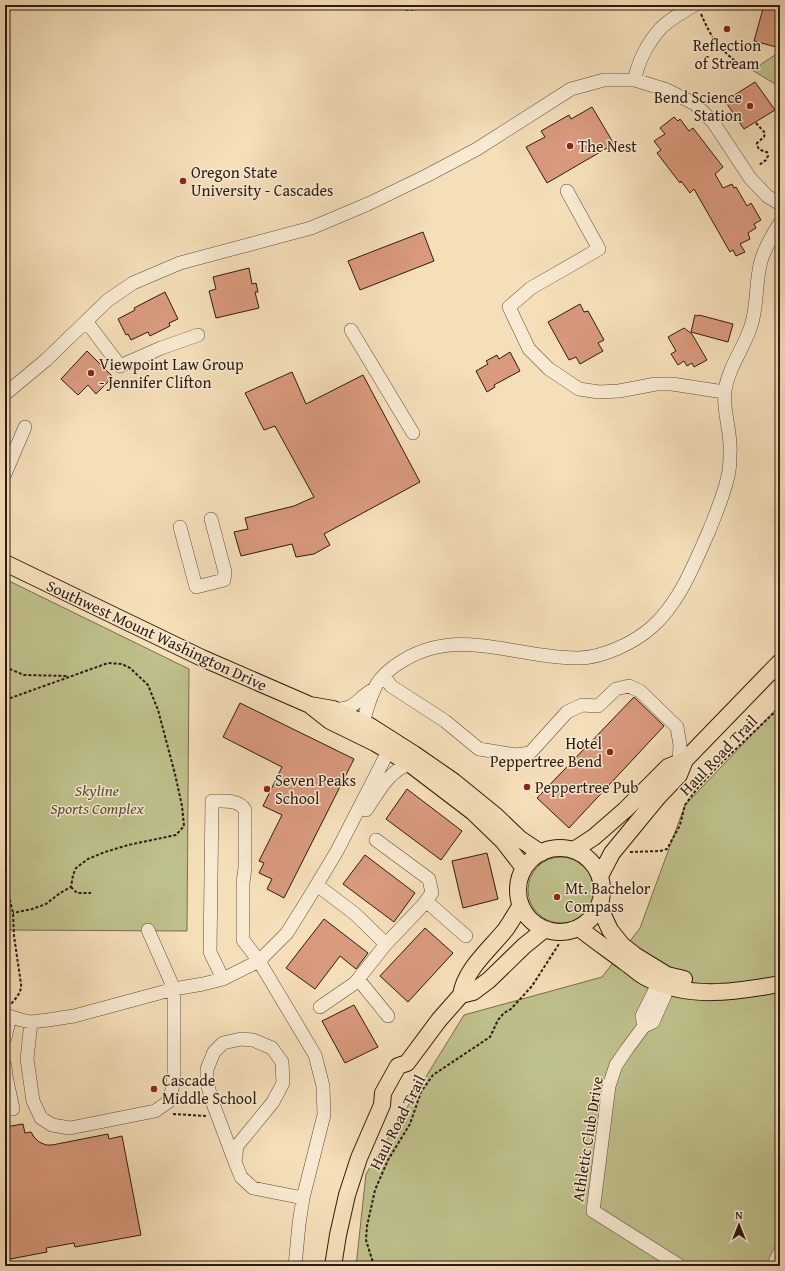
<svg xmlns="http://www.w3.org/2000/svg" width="785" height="1271" font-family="'Gentium Book Plus',serif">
  <rect width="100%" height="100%" fill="#f5dfb9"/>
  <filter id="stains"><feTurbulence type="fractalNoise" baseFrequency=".005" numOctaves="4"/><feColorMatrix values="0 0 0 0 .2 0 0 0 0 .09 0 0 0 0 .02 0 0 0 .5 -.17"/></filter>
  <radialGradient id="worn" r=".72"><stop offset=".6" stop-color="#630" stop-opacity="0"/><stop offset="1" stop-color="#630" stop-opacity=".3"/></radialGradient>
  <!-- green -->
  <path fill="#bfc18c" stroke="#776e4e" d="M775,55L780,56V87L752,70Z
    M5,579L189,669L187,931L5,930Z
    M780,705V1266H356L366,1174L464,1015L602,977L640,928L685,805Z
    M528 890a33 33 0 1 1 66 0a33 33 0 1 1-66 0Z"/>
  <!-- building -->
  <path fill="#d99a7d" stroke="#2f1a0f" d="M764,5H780V48L754,41Z
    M755,82L775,110L744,129L725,101Z
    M592,107L614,144L547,183L526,147L545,137L541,131L569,115L571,119Z
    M674,117L678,121L680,119L689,131L693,128L723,167L715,174L723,188L732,184L734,188L736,187L747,206L751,203L761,220L754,224L756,228L748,233L750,239L740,244L745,252L736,256L733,250L730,252L694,189L690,193L681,181L680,183L657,153L661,150L654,141L665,134L660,128Z
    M423,232L434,261L360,290L348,261Z
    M249,268L252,284L256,283L258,292H255L259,308L216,318L209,291L216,289L213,277Z
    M165,292L178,319L169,323L170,326L150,336L148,332L131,340L128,334L126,335L118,319L135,310L134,308Z
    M580,304L584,312L588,311L604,340L598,343L603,351L580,364L576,357L569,360L548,322Z
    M695,315L698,316L699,315L733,324L728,342L691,332Z
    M684,328L692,334L707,360L694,367L692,363L687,366L684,361L678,365L671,354L676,351L668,337Z
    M87,351L113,377L96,394L88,385L78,395L61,379Z
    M510,352L520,371L494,385L495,387L487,392L476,371L488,364L486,361L497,355L499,359Z
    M292,372L306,404L363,375L420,482L324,534L330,545L314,554L296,557L292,544L241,556L234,532L248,529L245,518L294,506L314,497L275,426L264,430L245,393Z
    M634,697L664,726L569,828L537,798Z
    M240,703L354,759L284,898L267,889L272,879L259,873L264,863L259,861L282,815L263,806L282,767L223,737Z
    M407,789L462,831L441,860L386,819Z
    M487,853L498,899L463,908L452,861Z
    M365,855L415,893L394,922L343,884Z
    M324,919L368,953L356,969L340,956L315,989L286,968Z
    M425,928L453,953L408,1002L380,976Z
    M354,1005L378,1047L345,1063L322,1021Z
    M23,1124L25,1133L31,1132L34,1137L39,1142L46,1145H52L108,1134L109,1139L122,1136L141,1235L75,1247L74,1243L46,1248L47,1252L5,1260V1127Z"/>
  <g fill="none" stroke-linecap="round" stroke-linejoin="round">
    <defs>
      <path id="minor" d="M635,80C637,62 649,41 661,28C669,20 686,10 695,5
        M567,191L599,249L531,288L509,307L529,349L549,369L579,389L599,392L619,391L656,384H672L724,392
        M86,321L120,366L161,348L198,335
        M351,330L413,433
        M5,394L46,360L108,300L133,283L180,263L311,228L368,204L426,176L477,149L571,89L604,80H635L667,90L695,104L713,122L750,178L767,196L780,204
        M5,474L25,427
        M180,527L196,587L224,580L225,572L211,519
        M384,676L391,686L445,721L479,749L516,755L530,753L567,712L582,705L598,706L616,689L629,686L640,691L677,727L680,745L679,763
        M333,709C358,710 355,699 374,689
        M363,723C366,712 369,700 374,690C379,677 392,667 404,660C461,626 518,659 578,658C602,658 634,643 652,627C680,602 694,564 709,531C716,513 724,495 728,476C730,469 730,460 730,453C732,434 722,409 725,391C728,368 744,348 751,326C758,305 755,283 761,261C765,247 772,236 780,223
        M366,810C378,793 389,770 410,764
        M317,885L355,914L386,944L423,905L432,893L429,879L376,840
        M426,901L466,936
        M223,979L210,952L212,801C223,801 239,799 245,810V868L243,883V940L259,961L315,1055L323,1086L324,1115L303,1198L299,1224L295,1266
        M358,979L388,1016
        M320,1007L355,983L386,944
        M5,1015L21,1020L31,1022L48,1020L74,1016L174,989L203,984L223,979L259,961L287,933L307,901L337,851L392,744
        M31,1022L27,1059L33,1101L41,1118L52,1125L70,1128L155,1111L168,1102L172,1090L174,1075V989L148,930
        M644,1026L642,1016L654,992L662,984L665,995L653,1022L644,1026L627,1049L616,1065L609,1086L593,1211L680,1266
        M5,1038L10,1017
        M5,1066L6,1076L13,1109
        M235,1162L237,1146L273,1102L283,1083L282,1062L272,1048L253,1040L241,1039L223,1043L214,1052L207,1069V1082L212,1101L235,1162L241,1177L253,1188L303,1198
        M773,1266L780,1252"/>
      <path id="major" d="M5,563L202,658L310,705L333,709L370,726L414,754L453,781L496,816L520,839L541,853
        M311,706L330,721L375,743L410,764L473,812L503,841L524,868
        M518 890a42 42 0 1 1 84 0a42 42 0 1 1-84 0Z
        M574,850L594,837L625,810L668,767L685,760
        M600,876L612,853L658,797L679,775L685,760L780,662
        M599,906L610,930L622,945L636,956L667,975L684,979
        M579,928C594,940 610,951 626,963C632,967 638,973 645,977C687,1000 736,992 780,984
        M461,995C465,969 490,949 506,929C511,922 516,913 521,905
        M333,1266L338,1235L347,1195L359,1158L382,1105L383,1093L398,1066L407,1063L439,1020L461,995L473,992L489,980L524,946L545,929"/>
    </defs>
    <!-- minor casing -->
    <use href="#minor" stroke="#604b3a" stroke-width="14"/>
    <!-- major casing -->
    <use href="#major" stroke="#2f1a0f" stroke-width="18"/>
    <!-- path -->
    <path stroke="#2f1a0f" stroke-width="2" stroke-dasharray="3 2" stroke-linecap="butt" d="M376,5L409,10L448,5
      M701,14C711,37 718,48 738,63
      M756,123L765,133L764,137L757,143C757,149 761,151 767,152L768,156L766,160L759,165
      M5,667L24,675L68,676
      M5,700L108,663L122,664L130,668L148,685L158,710L175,774L182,806L184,826L176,835L128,845L105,852L88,859L76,868L73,875L71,887L60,893L46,904L32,909L13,913
      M630,852L660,851L667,849L680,825L685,805L696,790L718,766L780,707
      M5,880L13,913L14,936L21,984C22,992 16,998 11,1004
      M71,887L77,893H91
      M188,1099H199
      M173,1114L206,1116
      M374,1266L366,1240L367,1226L375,1190L388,1160L410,1124L421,1092L433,1075L490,1037L498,1020L504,1013L511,1009L532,986L559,944"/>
    <!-- minor -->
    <use href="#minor" stroke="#f8ead2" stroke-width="13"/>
    <!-- major -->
    <use href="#major" stroke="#f5dfb9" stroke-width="16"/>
  </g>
  <!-- markers -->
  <g fill="#8f2418" stroke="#f8ead2" stroke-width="1.5">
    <circle cx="727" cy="29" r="4"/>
    <circle cx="750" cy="106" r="4"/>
    <circle cx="570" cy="146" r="4"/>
    <circle cx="183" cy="181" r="4"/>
    <circle cx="91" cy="373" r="4"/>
    <circle cx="610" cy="752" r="4"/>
    <circle cx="527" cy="787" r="4"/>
    <circle cx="267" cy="789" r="4"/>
    <circle cx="557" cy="897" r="4"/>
    <circle cx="154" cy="1089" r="4"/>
  </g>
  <g text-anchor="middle" stroke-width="3" stroke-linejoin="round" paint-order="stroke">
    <!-- poi labels -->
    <g font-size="16" fill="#2f1a0f" stroke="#f8ead2" text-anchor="start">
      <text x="727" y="51" text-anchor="middle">Reflection<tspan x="727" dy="18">of Stream</tspan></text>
      <text x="742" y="103" text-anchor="end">Bend Science<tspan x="742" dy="18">Station</tspan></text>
      <text x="578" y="152">The Nest</text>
      <text x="191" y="178">Oregon State<tspan x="191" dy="18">University - Cascades</tspan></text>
      <text x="99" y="370">Viewpoint Law Group<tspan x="99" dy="18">- Jennifer Clifton</tspan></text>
      <text x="602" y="749" text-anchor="end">Hotel<tspan x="602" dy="18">Peppertree Bend</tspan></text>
      <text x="275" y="786">Seven Peaks<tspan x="275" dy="18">School</tspan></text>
      <text x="535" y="793">Peppertree Pub</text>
      <text x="565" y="894">Mt. Bachelor<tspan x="565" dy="18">Compass</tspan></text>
      <text x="162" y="1086">Cascade<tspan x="162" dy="18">Middle School</tspan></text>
    </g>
    <!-- street labels -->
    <g font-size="16" fill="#2f1a0f" stroke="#f8ead2">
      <text transform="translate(157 635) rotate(25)" y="6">Southwest Mount Washington Drive</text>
      <text transform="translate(718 755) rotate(-46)" y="6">Haul Road Trail</text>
      <text transform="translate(397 1122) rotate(-63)" y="6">Haul Road Trail</text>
      <text transform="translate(587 1139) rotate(-81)" y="6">Athletic Club Drive</text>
    </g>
    <!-- park labels -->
    <g font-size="16" font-style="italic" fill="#5a4c34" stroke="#f8ead2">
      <text x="97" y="796">Skyline<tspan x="97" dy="18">Sports Complex</tspan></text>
    </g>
  </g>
  <!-- margin -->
  <rect width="785" height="1271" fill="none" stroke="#f5dfb9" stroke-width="20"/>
  <rect x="6" y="6" width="773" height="1259" fill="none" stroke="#2f1a0f" stroke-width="2"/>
  <rect x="10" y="10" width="765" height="1251" fill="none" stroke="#2f1a0f"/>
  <!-- north arrow -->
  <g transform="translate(739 1225)" stroke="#f8ead2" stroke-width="3" paint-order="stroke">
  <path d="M0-3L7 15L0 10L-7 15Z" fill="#2f1a0f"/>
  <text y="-6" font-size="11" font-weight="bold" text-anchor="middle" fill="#2f1a0f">N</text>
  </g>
  <rect width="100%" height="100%" filter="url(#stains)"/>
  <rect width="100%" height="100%" fill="url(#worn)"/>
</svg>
